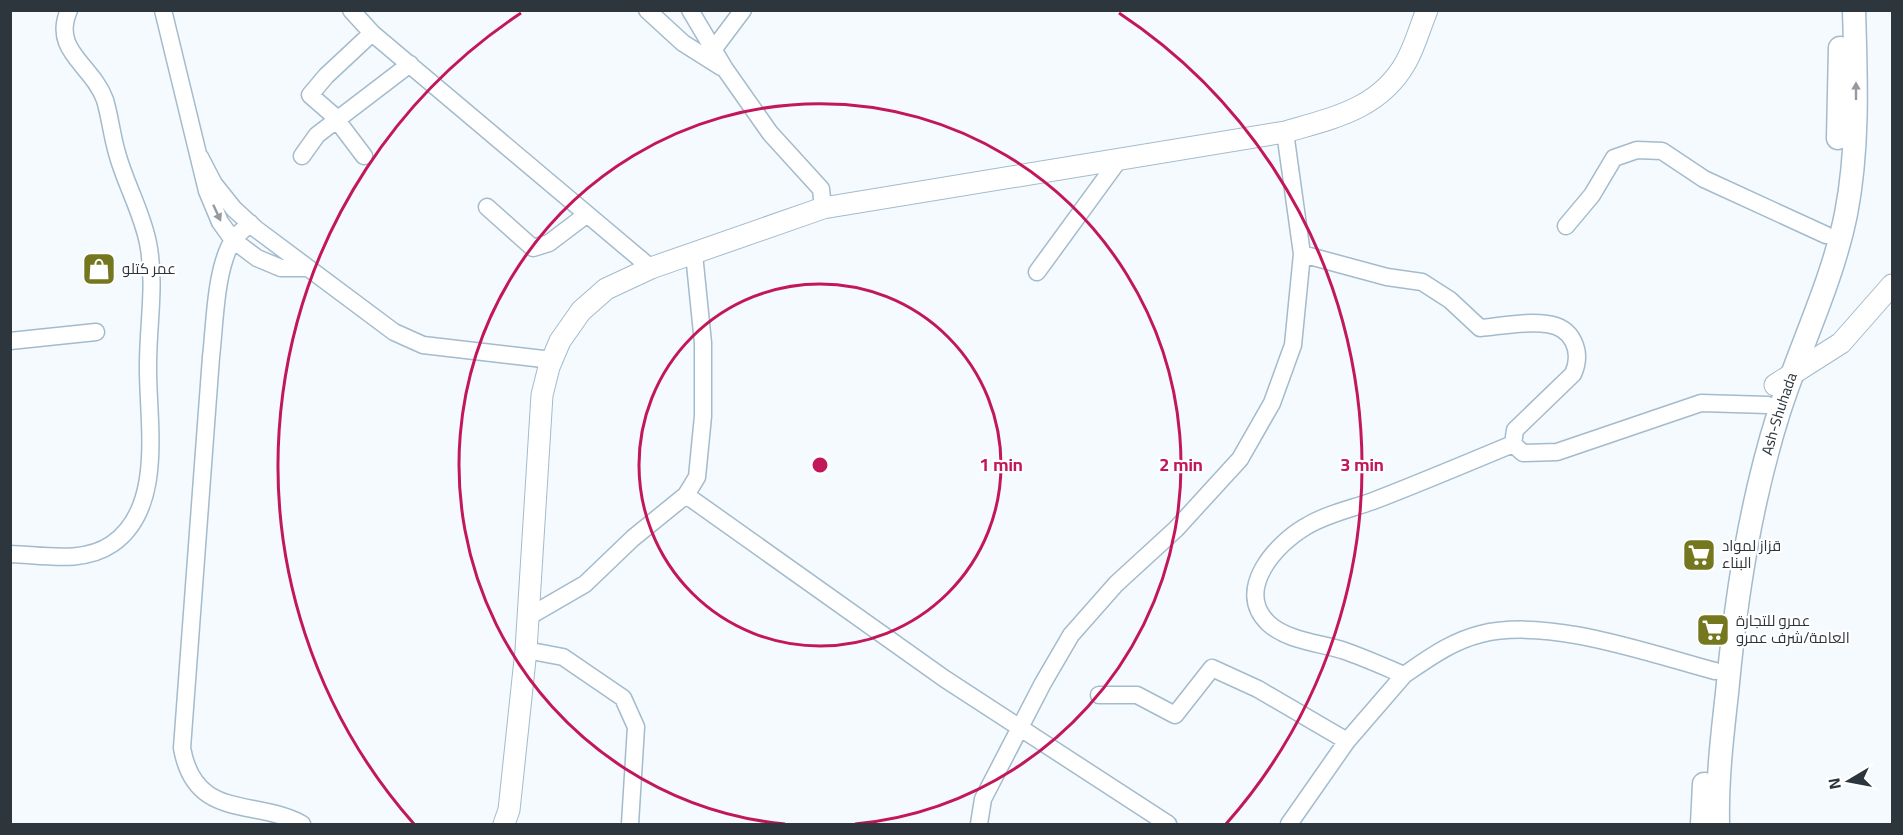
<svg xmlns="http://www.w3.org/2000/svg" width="1903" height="835" font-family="Georgia,Cairo,serif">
  <rect width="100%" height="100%" fill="#f5fafe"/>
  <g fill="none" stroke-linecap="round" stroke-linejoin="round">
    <defs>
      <path id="minor" d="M163,10L207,191L220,222L233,240L257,258L281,268H308
        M351,10L372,33L651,268
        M647,10L683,43L721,67
        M690,10L725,69L770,133L821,189L823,208
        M713,50L743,10
        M302,156L317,135L410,64
        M364,156L333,115L310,95L326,76L372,33
        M200,157L214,184L234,209L256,229L394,332L423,345L552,360
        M487,207L533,248L549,243L586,215
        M250,223C245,229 237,234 233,240C215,269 215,324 211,357L182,748C195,821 254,798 302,824
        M1566,226L1592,195L1614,158L1637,150L1662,151L1704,179L1826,235
        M1302,254L1387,277L1422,282L1450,300L1480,328C1501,326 1526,321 1547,324C1573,327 1583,352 1573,374L1515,430L1513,444L1523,453L1557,452L1701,403L1768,405
        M1037,272L1118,161
        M10,341L96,332
        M1513,444C1467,463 1420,483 1373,501C1351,509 1326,514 1305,527C1276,544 1234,590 1268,623C1287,641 1321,643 1345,651C1365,658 1385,667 1404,675C1429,658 1452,641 1481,634C1548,617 1648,653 1715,671
        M686,495L945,679L1168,824
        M10,554C43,555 83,564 112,544C166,507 147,419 148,365C148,323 156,284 148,243C142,212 125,183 117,153C112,136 110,117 105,100C92,64 51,51 69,10
        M528,617L585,584L633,538L686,495L697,477L703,416V343L694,254
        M526,650L563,657L623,698L636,727L630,824
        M1099,695H1137L1175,715L1212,668L1258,689L1347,741L1404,675
        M979,824L983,799L1043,683L1071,635L1116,584L1176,529L1240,459L1272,403L1293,345L1302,254L1285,132
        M1289,824L1347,741"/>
      <path id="tertiary" d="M1775,385L1841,343L1892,285
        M504,824L509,810L526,650L542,395L549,367L560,341L581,311L606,289L651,268L823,208L1285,132C1333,118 1380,109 1406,62C1415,46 1420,27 1427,10"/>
      <g id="secondary">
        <path d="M1838,138L1840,48"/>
        <path d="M1702,824L1704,784"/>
        <path id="s1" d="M1718,824C1717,781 1722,737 1727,693C1736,597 1750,504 1779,412C1800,346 1832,283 1846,214C1859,147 1856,78 1854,10"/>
      </g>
    </defs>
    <!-- minor casing -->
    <use href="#minor" stroke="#a3bbcc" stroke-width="19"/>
    <!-- tertiary casing -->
    <use href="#tertiary" stroke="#a3bbcc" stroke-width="23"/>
    <!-- secondary casing -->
    <use href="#secondary" stroke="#a3bbcc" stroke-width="25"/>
    <!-- minor -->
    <use href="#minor" stroke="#fff" stroke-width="16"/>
    <!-- tertiary -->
    <use href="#tertiary" stroke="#fff" stroke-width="21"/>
    <!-- secondary -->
    <use href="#secondary" stroke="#fff" stroke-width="22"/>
  </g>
  <!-- one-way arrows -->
  <defs><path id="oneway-solid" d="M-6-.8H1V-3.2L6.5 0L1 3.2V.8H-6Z" transform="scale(1.5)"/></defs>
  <g fill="#969a9e">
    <use href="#oneway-solid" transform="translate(1856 91) rotate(-90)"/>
    <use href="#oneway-solid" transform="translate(217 213) rotate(65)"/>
  </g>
  <!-- distance rings -->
  <g fill="none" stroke="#c2185b" stroke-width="3">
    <circle cx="820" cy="465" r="181"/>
    <path d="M785 824A361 361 0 1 1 855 824"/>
    <path d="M414 824A542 542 0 0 1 521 13M1119 13A542 542 0 0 1 1226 824"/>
  </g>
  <!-- icons -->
  <defs>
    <symbol id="shop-square" viewBox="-11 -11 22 22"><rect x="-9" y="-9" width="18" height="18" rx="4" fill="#74771e" stroke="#fff"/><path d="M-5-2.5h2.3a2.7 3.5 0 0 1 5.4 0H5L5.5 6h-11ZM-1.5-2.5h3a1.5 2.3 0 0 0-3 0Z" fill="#fff"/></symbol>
    <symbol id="supermarket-square" viewBox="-11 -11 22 22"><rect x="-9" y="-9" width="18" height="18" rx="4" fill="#74771e" stroke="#fff"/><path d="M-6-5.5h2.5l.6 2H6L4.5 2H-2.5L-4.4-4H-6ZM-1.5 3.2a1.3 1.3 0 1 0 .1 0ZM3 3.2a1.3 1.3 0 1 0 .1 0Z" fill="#fff"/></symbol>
  </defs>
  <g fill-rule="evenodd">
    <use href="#shop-square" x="80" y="250" width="38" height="38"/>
    <use href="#supermarket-square" x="1680" y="536" width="38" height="38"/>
    <use href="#supermarket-square" x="1694" y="611" width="38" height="38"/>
  </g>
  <g text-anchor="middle" stroke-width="4.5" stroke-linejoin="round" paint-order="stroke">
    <!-- poi labels -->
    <g font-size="15" fill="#2d363d" stroke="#fff" text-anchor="start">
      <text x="122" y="274">عمر كتلو</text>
      <text x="1722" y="551">قزاز لمواد<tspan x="1722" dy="17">البناء</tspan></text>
      <text x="1736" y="626">عمرو للتجارة<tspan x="1736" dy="17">العامة/شرف عمرو</tspan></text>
    </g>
    <!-- street labels -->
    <g font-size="15" fill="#2d363d" stroke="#fff">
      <text dy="5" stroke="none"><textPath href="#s1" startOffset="416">Ash-Shuhada</textPath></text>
    </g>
  </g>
  <circle cx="820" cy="465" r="9" fill="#c2185b" stroke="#fff" stroke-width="3"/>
  <g font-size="18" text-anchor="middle" font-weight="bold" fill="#c2185b" stroke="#fff" stroke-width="4.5" stroke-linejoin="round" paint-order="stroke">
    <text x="1001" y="471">1 min</text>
    <text x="1181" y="471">2 min</text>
    <text x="1362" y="471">3 min</text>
  </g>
  <!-- border -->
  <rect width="1903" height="835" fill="none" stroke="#2d363d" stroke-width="24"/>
  <!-- north arrow -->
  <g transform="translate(1849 781) rotate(260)" stroke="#ffffff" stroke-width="4.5" paint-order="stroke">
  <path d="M0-4.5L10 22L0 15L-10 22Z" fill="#2d363d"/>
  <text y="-9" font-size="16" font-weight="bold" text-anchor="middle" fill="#2d363d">N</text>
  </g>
</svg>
